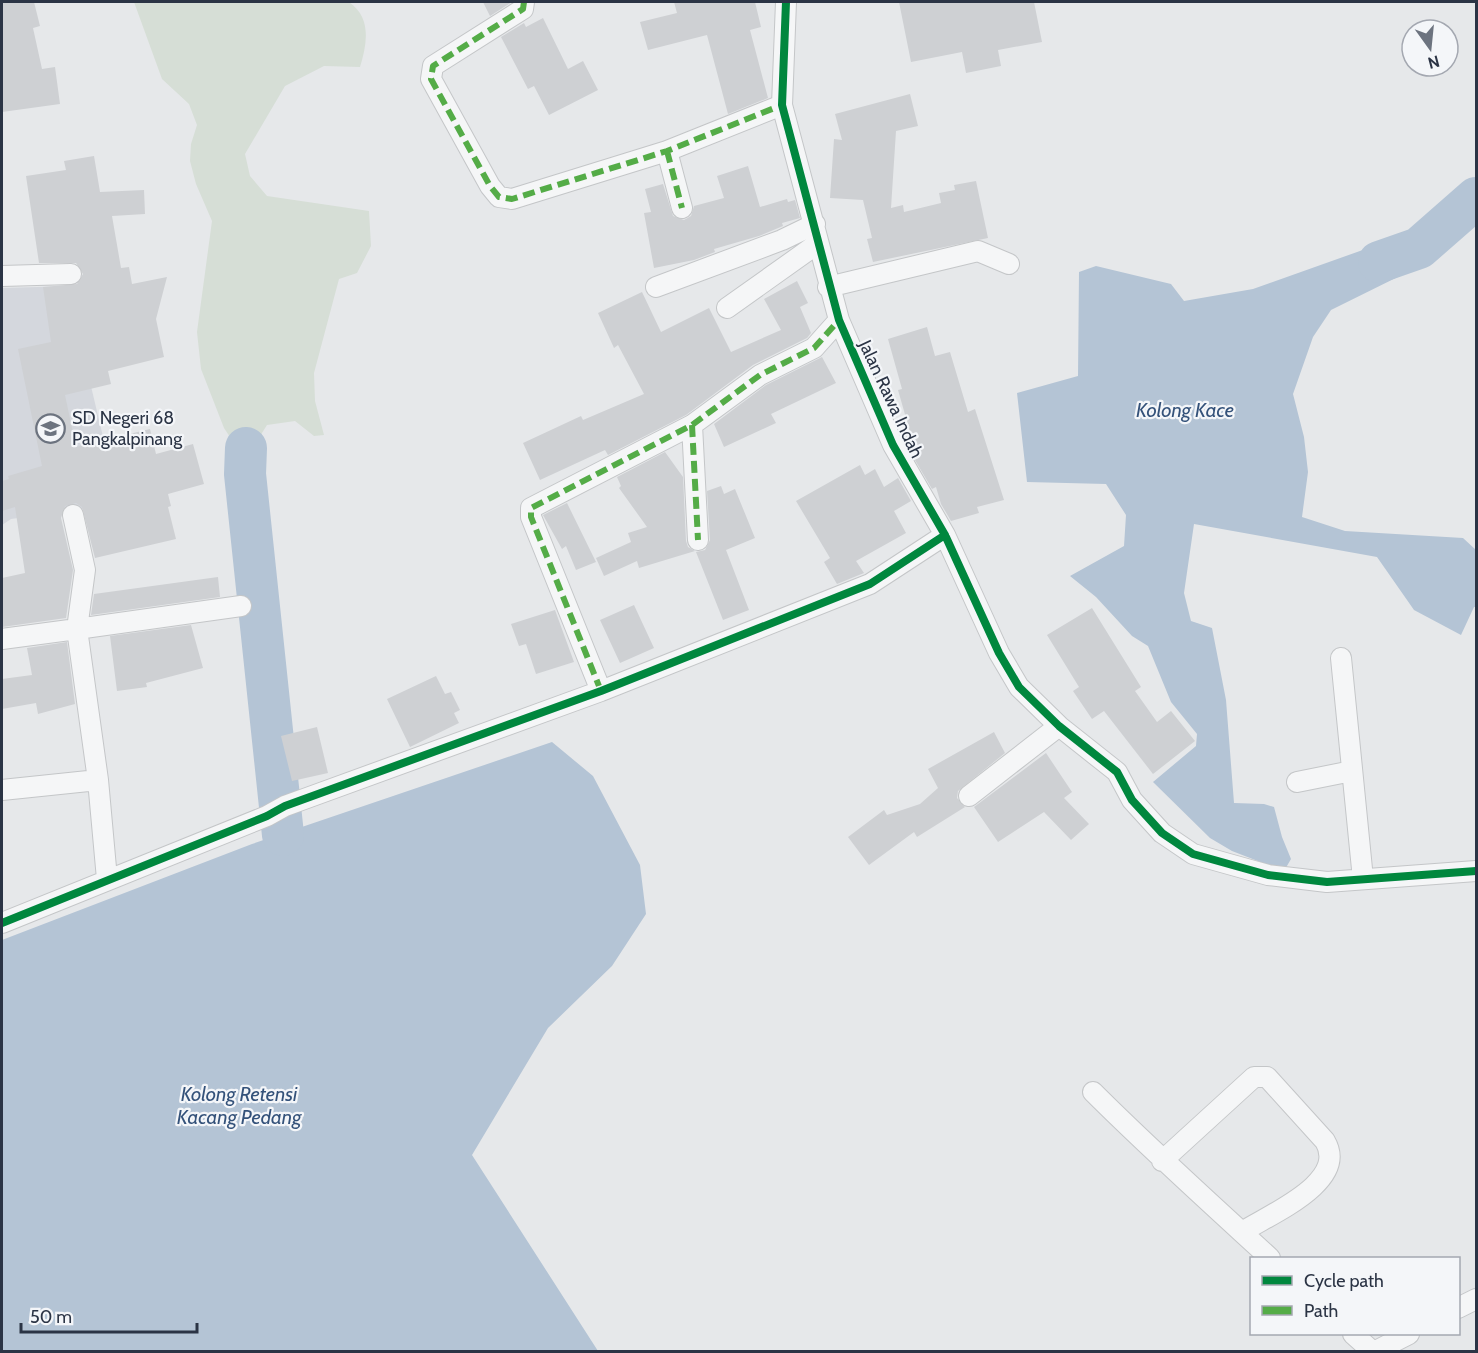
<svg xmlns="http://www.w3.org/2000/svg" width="1478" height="1353" font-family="Cabin,sans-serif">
  <rect width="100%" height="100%" fill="#e6e8ea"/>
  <!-- built -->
  <path fill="#d4d7dd" d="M73,286L75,319L119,504L11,519L2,525V288Z"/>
  <!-- green -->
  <path fill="#d6ded6" d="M134,2H349C372,18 367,44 360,67L324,66L285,86L245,154L250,176L267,196L369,211L371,246L357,273L339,279L314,373L315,401L324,435L314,436L295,421L267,425L252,449L236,446L224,428L201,369L197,332L212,221L196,184L190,161L191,144L197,125L189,104L162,79Z"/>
  <!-- water -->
  <path fill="#b4c4d5" d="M1419,230L1446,249L1430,261L1331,310L1313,337L1293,394L1304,437L1308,472L1302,517L1345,531L1463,538L1476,550V607H1474L1461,635L1414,610L1377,557L1194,524L1184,593L1191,621L1212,628L1226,700L1234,803L1264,804L1274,807L1282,837L1291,859L1284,871L1232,851L1210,838L1153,782L1196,746L1197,734L1171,702L1148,646L1132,636L1096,597L1070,576L1124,546L1126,515L1106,484L1027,482L1017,393L1078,376L1079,272L1096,266L1171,284L1184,301L1253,289Z
    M552,742L593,776L640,865L646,914L612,966L548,1028L472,1155L598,1351H2V940L252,844Z"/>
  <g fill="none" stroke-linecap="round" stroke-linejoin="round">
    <!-- river -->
    <path stroke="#b4c4d5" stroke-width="42" d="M1379,262L1419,248L1476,198
      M246,448L245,474L283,835"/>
  </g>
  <!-- building -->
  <path fill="#ced0d3" d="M2,2H34L40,26L33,28L42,69L55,67L60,104L2,112Z
    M483,2H512L490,16Z
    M674,2H755L761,27L750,30L768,98L728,114L707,35L648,50L640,22L677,13Z
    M899,2H1034L1042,42L998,50L1001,66L966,73L962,52L911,62Z
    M543,18L568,69L583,61L598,90L549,115L534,86L528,89L501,37L524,23L526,27Z
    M910,94L918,126L896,131L891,208L903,205L904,212L941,203L939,193L955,190L954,185L976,181L988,238L873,262L867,239L872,238L863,200L830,198L834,139L842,140L835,114Z
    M94,156L100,192L144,190L145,214L112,216L121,268L129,267L132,284L167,277L156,319L164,357L108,371L111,384L65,395L76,447L150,429L156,454L193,444L204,484L168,494L171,506L168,507L176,539L95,558L82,507L76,503L65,506L61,518L73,570L66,618L2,627V578L25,573L15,507L2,511V481L9,479L8,476L42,466L18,349L51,342L43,287L77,284L83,274L76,263H39L26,176L66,170L64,161Z
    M748,166L760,207L787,199L788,202L795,200L800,218L782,223L783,226L759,236L714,249L715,252L694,260L654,268L644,213L651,212L645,189L663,184L673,216L684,220L691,216L694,206L724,198L717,176Z
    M797,281L808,303L800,307L811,333L807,338L753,365L686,415L608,455L605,450L540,480L523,443L581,416L583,420L644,394L618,345L614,348L598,313L642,292L661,332L709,308L731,352L781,330L764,299Z
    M927,327L935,356L950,352L968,412L975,409L1004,500L977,507L979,513L951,521L941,504L936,487L932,489L912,455L905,434L910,432L898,390L902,389L888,339Z
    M822,357L836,383L771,414L776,423L724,447L714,424L766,385Z
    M665,452L683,477L686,541L688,547L695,551L639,568L637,561L604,576L596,558L631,542L628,533L647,527L619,488L621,486L617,477Z
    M860,465L865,475L875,469L884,487L898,478L911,501L894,511L906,533L856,561L864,573L837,584L824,562L830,558L796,501Z
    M721,486L724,494L735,489L755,538L726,550L749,610L723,620L696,552L705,550L710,540L707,491Z
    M567,503L596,562L576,570L566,546L562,549L543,515Z
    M218,577L220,597L91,615L94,594Z
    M634,605L654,648L620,663L600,620Z
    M1092,608L1141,687L1135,691L1157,722L1171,711L1195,741L1153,774L1104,711L1092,719L1073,691L1079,687L1047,635Z
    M555,610L574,662L536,674L526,644L519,646L511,624Z
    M191,625L203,668L146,683L147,687L117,691L110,636Z
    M67,642L75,704L38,714L36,703L2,709V679L32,675L27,648Z
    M436,676L445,694L451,692L460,710L454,713L459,723L410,747L387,699Z
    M317,727L328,773L292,781L281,736Z
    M994,732L1005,753L958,791L957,798L965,807L917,837L914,832L869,865L848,837L884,810L887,815L920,804L938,788L928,769Z
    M1046,753L1072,792L1064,798L1089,824L1071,840L1044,812L998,842L974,807Z"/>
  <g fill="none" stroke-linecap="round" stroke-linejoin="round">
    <defs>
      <path id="minor" d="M524,2L523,9L433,66L431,79L490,186L499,197L512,199L667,151L782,105
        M786,2L782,105L839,320L893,445L945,535L999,653L1019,687L1059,726L1117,772L1132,800L1162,833L1193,854L1268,875L1327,882L1476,871
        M667,151L682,208
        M2,276L71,274
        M656,287L782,240L815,224
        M828,287L978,251L1009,264
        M727,308L817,244
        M692,425L698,540
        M2,639L77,629L85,570L73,515
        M1341,658L1363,879
        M601,691L531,517V508L692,425L760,375L814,348L839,320
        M1297,782L1352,771
        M2,790L98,780
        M969,796L1059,726
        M107,879L98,780L77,629L241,606
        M2,923L267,816L285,806L601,691L870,584L945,535
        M1093,1092C1150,1149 1210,1203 1270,1258
        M1162,1161L1254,1077H1267L1325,1141C1349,1182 1270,1214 1242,1232
        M1458,1308L1476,1299
        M1353,1334L1373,1352
        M1374,1352L1409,1334"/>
    </defs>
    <!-- minor casing -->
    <use href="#minor" stroke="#c4c6c8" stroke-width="22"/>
    <!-- minor -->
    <use href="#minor" stroke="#f5f6f7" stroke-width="20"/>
    <!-- quiet -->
    <path stroke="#54ac47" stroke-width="6" stroke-dasharray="12 6" stroke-linecap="butt" d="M524,2L523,9L433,66L431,79L490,186L499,197L512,199L667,151L782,105
      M667,151L682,208
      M692,425L698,540
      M601,691L531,517V508L692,425L760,375L814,348L839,320"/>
    <defs>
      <path id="cycleway" d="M786,2L782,105L839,320L893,445L945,535L999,653L1019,687L1059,726L1117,772L1132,800L1162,833L1193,854L1268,875L1327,882L1476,871
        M2,923L267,816L285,806L601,691L870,584L945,535"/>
    </defs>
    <!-- cycleway casing -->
    <use href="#cycleway" stroke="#f4f6f9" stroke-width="11"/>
    <!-- cycleway -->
    <use href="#cycleway" stroke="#00873e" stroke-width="8"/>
  </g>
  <!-- icons -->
  <defs>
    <symbol id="school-ring" viewBox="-11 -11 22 22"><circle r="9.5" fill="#f4f6f9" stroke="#6c737f" stroke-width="1.5"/><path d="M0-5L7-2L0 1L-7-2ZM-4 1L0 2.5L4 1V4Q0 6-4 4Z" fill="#6c737f"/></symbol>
  </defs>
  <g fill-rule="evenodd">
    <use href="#school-ring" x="34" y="412" width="33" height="33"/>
  </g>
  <g text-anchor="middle" stroke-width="4.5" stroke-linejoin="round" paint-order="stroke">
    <!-- street labels -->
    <g font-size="18" fill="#2b3445" stroke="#f4f6f9">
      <text transform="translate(891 399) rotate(65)" y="6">Jalan Rawa Indah</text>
    </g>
    <!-- poi labels -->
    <g font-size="18" fill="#2b3445" stroke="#f4f6f9" text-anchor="start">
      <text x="72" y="424">SD Negeri 68<tspan x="72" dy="21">Pangkalpinang</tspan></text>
    </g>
    <!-- water labels -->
    <g font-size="20" font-style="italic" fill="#34527a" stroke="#f4f6f9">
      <text x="1185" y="417">Kolong Kace</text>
      <text x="239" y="1101">Kolong Retensi<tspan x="239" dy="23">Kacang Pedang</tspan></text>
    </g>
  </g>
  <!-- border -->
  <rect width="1478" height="1353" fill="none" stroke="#2b3445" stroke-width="6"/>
  <!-- legend -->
  <rect x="1250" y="1257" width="210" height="78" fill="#f4f6f9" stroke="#a4a8b1" stroke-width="1.5"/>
  <rect x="1262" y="1276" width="30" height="9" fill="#00873e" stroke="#a4a8b1" stroke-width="1.5"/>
  <text x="1304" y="1287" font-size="18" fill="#2b3445">Cycle path</text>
  <rect x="1262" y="1306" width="30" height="9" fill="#54ac47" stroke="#a4a8b1" stroke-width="1.5"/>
  <text x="1304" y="1317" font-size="18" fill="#2b3445">Path</text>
  <!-- north arrow -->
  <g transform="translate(1430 48) rotate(165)"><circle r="28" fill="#f4f6f9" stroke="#a4a8b1" stroke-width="1.5"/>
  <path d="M0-4.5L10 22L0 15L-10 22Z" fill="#6c737f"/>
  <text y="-9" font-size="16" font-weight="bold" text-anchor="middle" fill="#2b3445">N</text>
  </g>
  <!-- scale -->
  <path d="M21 1323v9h176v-9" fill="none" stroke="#2b3445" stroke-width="3"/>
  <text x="30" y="1323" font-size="18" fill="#2b3445" stroke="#f4f6f9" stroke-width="4.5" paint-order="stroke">50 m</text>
</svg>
